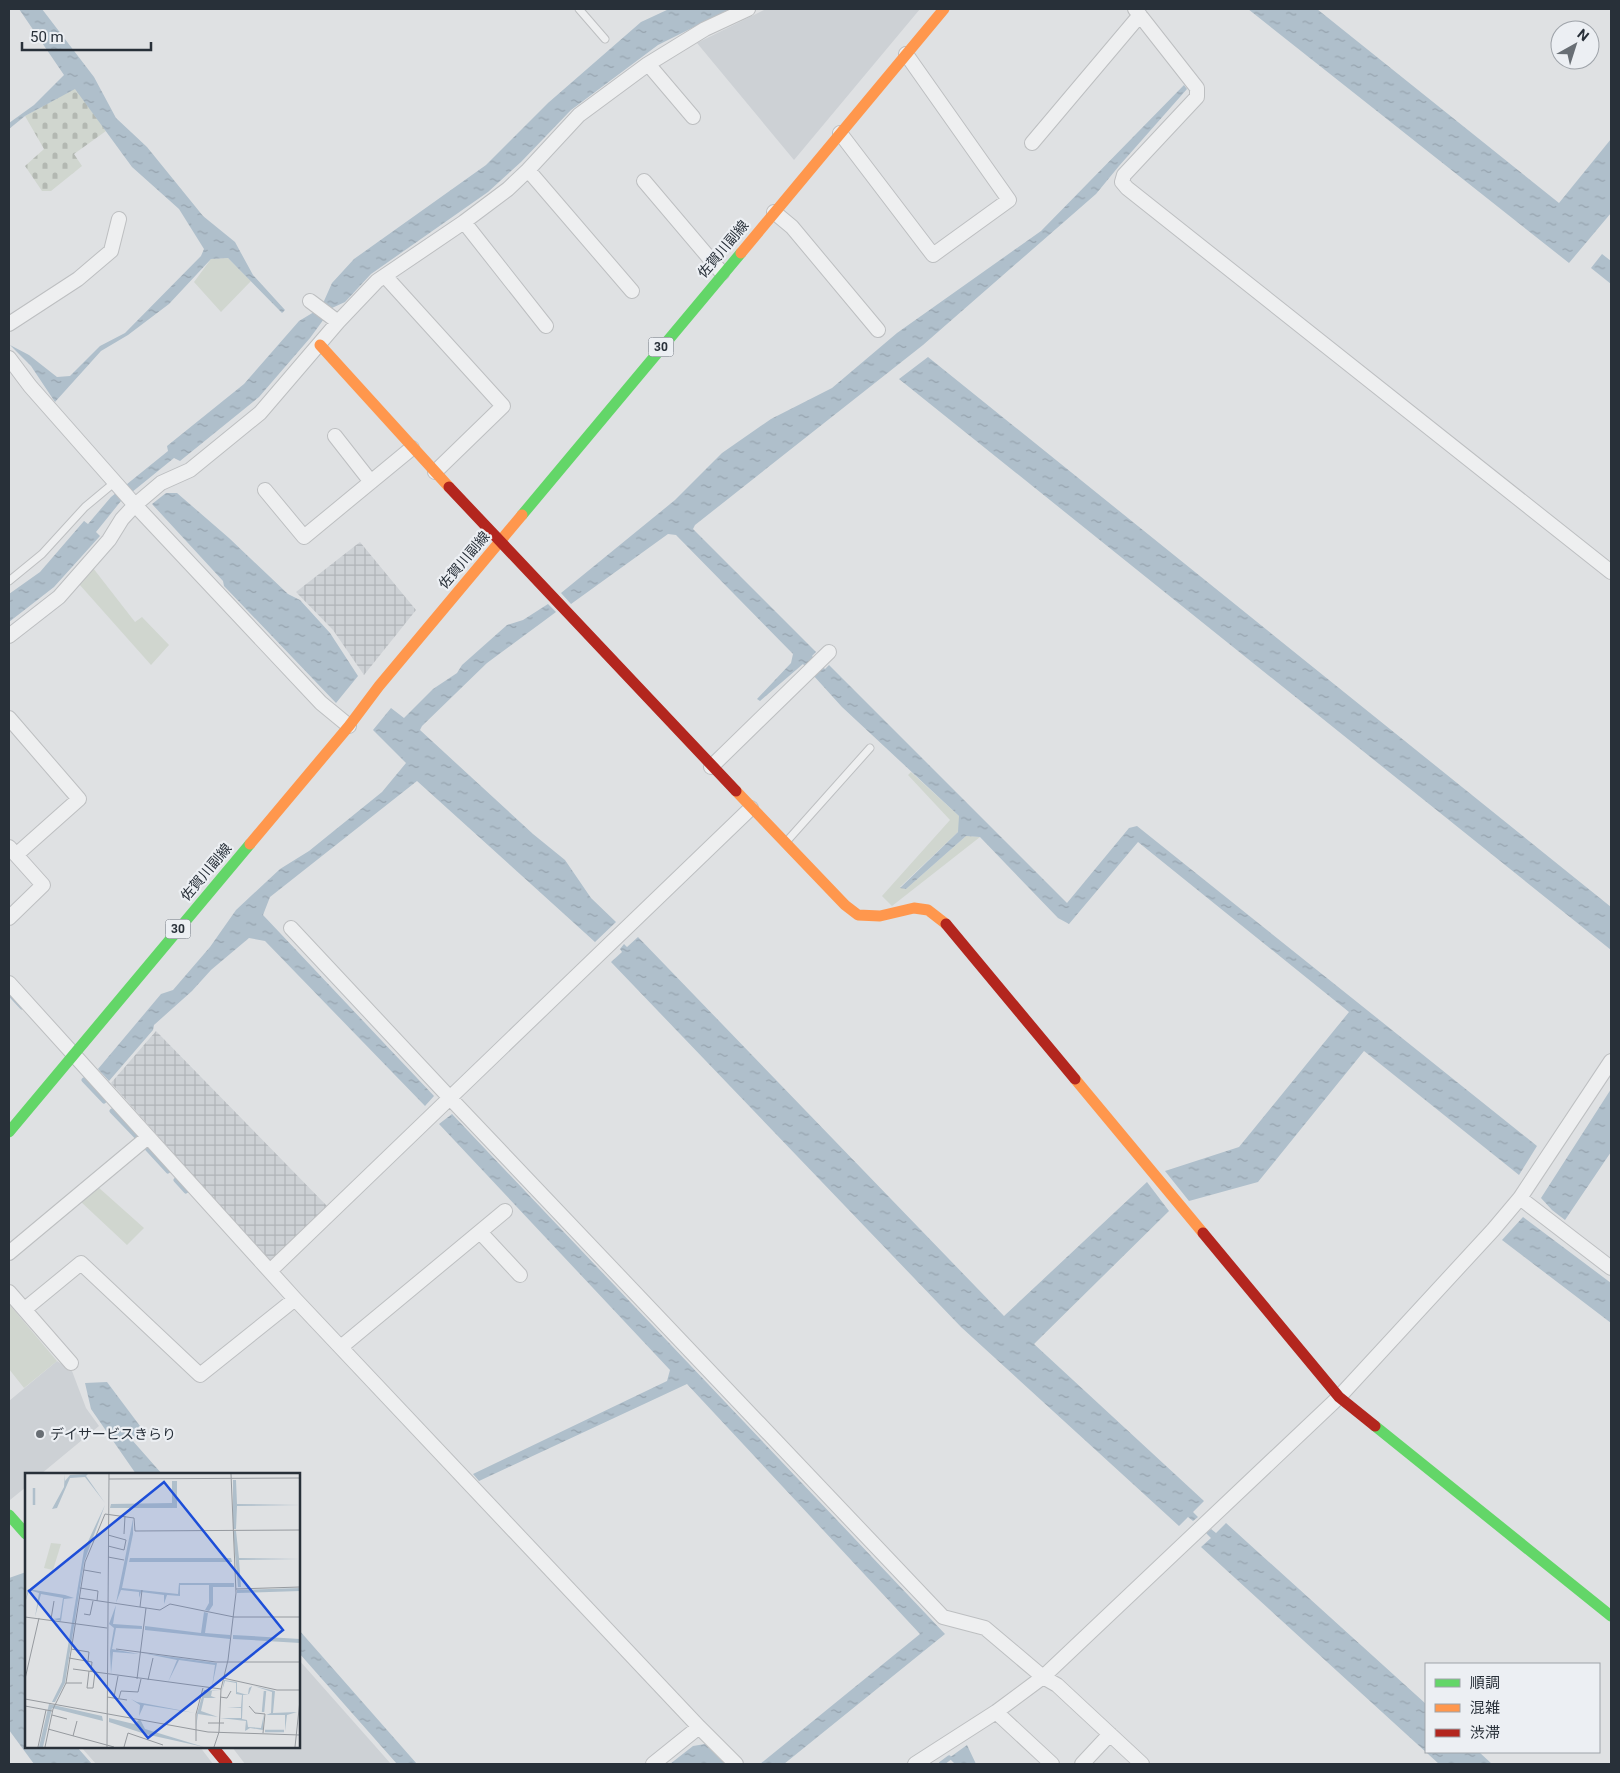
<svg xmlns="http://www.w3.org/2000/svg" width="1620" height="1773" font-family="Roboto,'Noto Sans JP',sans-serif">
  <defs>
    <pattern id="industrial-grid" width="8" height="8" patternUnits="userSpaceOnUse" patternTransform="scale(1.25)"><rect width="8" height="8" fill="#cdd1d5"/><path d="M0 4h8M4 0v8" fill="none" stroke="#b0b4b8"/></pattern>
    <pattern id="cemetery-stones" width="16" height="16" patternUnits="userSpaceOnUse" patternTransform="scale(1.25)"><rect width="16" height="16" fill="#d0d6cf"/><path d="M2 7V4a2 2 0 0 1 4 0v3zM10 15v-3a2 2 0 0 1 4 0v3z" fill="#b3b8b2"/></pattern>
    <pattern id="water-ripples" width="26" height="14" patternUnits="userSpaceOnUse" patternTransform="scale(1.25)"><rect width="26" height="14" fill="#afbfcb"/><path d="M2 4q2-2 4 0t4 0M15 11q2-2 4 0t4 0" fill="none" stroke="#97a4af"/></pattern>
  </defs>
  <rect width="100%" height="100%" fill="#dfe1e3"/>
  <!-- built -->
  <path fill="#cdd1d5" d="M766,9H920L794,160L697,43Z
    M57,1361L72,1371L86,1408L99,1426L41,1474H26V1487L10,1500L9,1498V1401Z
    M299,1660L391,1764H245L232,1747H299Z
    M81,1747H200L213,1764H96Z"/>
  <!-- industrial -->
  <path fill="url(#industrial-grid)" d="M360,542L416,610L364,675L333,630L296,592Z
    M156,1031L327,1206L270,1262L111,1083Z"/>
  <!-- green -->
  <path fill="#d0d6cf" d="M228,258L251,281L221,312L194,282L211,259Z
    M93,568L135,622L142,617L169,645L151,665L79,584Z
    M911,772L959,816V831L900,887L906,889L966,836L980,837L892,906L882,896L950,820L908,775Z
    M98,1187L144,1228L127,1245L80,1201Z
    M9,1304L57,1361L24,1388L9,1369Z"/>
  <!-- cemetery -->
  <path fill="url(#cemetery-stones)" d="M75,88L106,131L74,154L82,166L51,191H42L25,166L44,149L25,116Z"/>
  <!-- water -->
  <path fill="url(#water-ripples)" d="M19,9H42L94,77L116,118L147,147L203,216L235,242L253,275L285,310L282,313L228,258L211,259L169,304L128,335L101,351L55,402L31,366L10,345L29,355L57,377L70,376L100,346L125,333L201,256L204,249L179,209L132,167L75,89L25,116L9,129V123L34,105L64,75Z
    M669,9H730L658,45L571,110L521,162L488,192L371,274L345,302L332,308L310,338L259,397L180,461L174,458L121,501L96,532L100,536L54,587L9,622V594L40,572L84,521L88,524L111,497L168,451L167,446L244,384L299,321L314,312L324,301L332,283L354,259L486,165L548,103L641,22Z
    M1248,9H1317L1559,203L1611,139V213L1569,263Z
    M1184,85L1187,89L1119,166L1096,194L923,345L695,525L693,529L816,652L812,656L825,669L829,665L1067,903L1129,828L1137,826L1537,1146L1519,1175L1364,1051L1258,1182L1189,1201L1165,1171L1239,1147L1349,1012L1138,842L1069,924L1058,918L980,837L966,836L906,889L900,888L958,832L959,816L842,707L803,664L760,701L757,699L791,663L793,654L676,535L668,534L571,604L561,593L675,500L722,453L771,419L832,388L897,333L1041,231Z
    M1602,254L1611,261V284L1591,268Z
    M928,357L1611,907V950L899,379Z
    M166,493H177L229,538L288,594L300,600L330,633L358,676L336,703L224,586L223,581L152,504Z
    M548,604L556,612L487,663L422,726L420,730L533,834L565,860L591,898L616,922L595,942L417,781L270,897L263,915L434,1096L425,1106L265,941L249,938L211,970L192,991L154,1025L153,1030L109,1081L98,1069L161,994L173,990L210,947L236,910L280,869L309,851L382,792L406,763L373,730L391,708L404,718L433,689L457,673L462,665L507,625L523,620Z
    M638,937L1004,1316L1147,1182L1169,1211L1034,1344L1204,1501L1193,1512L1198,1517L1193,1521L1188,1517L1179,1526L961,1327L611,962L622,952L620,949L624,944L627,947Z
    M1611,1089V1152L1565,1220L1552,1210L1541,1198Z
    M452,1114L945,1634L784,1764H760L920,1634L687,1384L479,1481L473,1474L667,1381L670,1370L439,1124Z
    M1523,1217L1611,1283V1323L1502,1240Z
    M107,1382L143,1430L132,1440L162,1474H136L91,1409L85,1383Z
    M1226,1523L1426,1704V1752H1479L1492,1764H1439L1201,1547L1211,1538L1206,1533L1211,1529L1216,1533Z
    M26,1572V1747H77L92,1764H34L9,1730V1578Z
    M299,1630L417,1764H397L299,1653Z
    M705,1744L725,1764H670L693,1746Z
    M967,1745L976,1764H955L949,1758Z"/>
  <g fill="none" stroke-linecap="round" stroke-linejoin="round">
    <!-- stream -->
    <path stroke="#afbfcb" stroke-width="5" d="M9,993L22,1007
      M84,1080L104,1101
      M112,1111L136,1136
      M145,1146L168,1171
      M176,1180L186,1191
      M941,1764L949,1758"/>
    <defs>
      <path id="lane" d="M579,9L605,39
        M9,581L42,554L85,507L115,482
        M787,841L870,748"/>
      <path id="street" d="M1135,9L1197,88V97L1124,175L1122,182L1127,188L1611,572
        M648,64L693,117
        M840,133L933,255L1009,200L906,54
        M1032,143L1140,15
        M528,170L632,291
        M644,181L722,273
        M774,212L792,227L878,330
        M464,222L546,326
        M385,276L503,406L435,472
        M310,301L338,322
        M9,324L78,279L111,251L119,219
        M9,358L30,386L135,505L321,703L349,726
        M335,436L371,482
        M265,490L304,537L412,448
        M9,636L59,597L109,540L122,519L135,505L161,483L190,470L260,413L338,322L377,281L464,222L508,189L528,170L579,115L648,64L705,29L748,9
        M9,718L79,799L16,855
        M711,767L829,652
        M9,847L43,885L9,918
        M291,928L450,1098L943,1617L985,1628L1043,1677L1057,1685L1142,1764
        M9,983L295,1299L699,1727L736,1764
        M1520,1198L1611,1268
        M480,1232L520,1275
        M9,1253L148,1137
        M270,1271L751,808
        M9,1292L71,1363
        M25,1309L81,1263L200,1375L295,1299
        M341,1347L505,1211
        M996,1712L1052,1764
        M653,1764L699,1727
        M915,1764L996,1712L1043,1677L1339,1397L1493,1230L1520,1198L1611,1061
        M1082,1764L1110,1734"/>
    </defs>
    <!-- lane casing -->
    <use href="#lane" stroke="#bdbfc1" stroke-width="9"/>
    <!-- street casing -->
    <use href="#street" stroke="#bdbfc1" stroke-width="16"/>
    <!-- lane -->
    <use href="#lane" stroke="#eeeff0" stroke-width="7"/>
    <!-- street -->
    <use href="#street" stroke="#eeeff0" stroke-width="14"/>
    <!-- fast -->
    <path stroke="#63d668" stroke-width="11" d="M522,515L741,253
      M9,1132L250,844
      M1375,1426L1611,1616
      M9,1515L26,1534"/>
    <!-- slow -->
    <path stroke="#ff974d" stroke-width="11" d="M741,253L944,9
      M320,345L449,487
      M736,791L845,905L858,915L880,916L914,908L928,910L946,924
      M250,844L349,726L379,686L522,515
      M1075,1079L1203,1233"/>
    <!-- jam -->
    <path stroke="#b3261e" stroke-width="11" d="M449,487L736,791
      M946,924L1075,1079
      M1203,1233L1339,1397L1375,1426
      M213,1747L227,1764"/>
  </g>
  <!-- markers -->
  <circle fill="#686e74" stroke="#eceff3" stroke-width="2" cx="40" cy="1434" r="5"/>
  <g text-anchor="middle" stroke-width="4.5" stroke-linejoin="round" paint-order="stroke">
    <!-- shield labels -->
    <g fill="#eceff3" stroke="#636971" stroke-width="1">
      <rect x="648.5" y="337.5" width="25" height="19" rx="4"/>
      <rect x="165.5" y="919.5" width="25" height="19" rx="4"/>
    </g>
    <g font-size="12" font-weight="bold" fill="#283039">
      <text x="661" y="351">30</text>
      <text x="178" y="933">30</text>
    </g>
    <!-- street labels -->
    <g font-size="14" fill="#283039" stroke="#eceff3">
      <text transform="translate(723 249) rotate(-50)" y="5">佐賀川副線</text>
      <text transform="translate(464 560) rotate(-50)" y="5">佐賀川副線</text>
      <text transform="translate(206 872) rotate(-50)" y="5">佐賀川副線</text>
    </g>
    <!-- poi labels -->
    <g font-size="14" fill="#283039" stroke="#eceff3" text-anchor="start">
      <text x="50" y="1439">デイサービスきらり</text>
    </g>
  </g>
  <!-- overview -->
  <g transform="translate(25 1473)">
    <rect width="275" height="275" fill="#dfe1e3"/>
    <path d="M26,70L36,71L28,97L19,95Z" fill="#d0d6cf"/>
    <path d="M40,1V8L45,2L63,1L61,3L80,30L60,4L45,5L32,35L27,36L39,14ZM208,7H211L212,31L275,32L212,33L211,56H208ZM147,8H152V35H85L86,31L147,30ZM80,32L59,89L40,210L30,229H27L37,209L59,77ZM108,46V61L97,115L153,121L154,110H209V114H188V132L184,138L180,137L184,130V112H155V123L142,122L139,131V122L116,119L114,125V119L96,117L91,130ZM208,58H211L214,85L275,86L214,87L216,114H213ZM105,85H206L207,89H104ZM275,115V118L212,120V117ZM3,116L40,122L49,125L39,126L36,148L28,146L35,145L38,125L16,121L10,144L14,120L4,117L0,130ZM91,132L88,151L117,153V156L91,155L87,176L114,181L88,179L86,201L85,178L89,155L84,151ZM179,139L183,140L180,160L205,162V166L120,157V153L176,160ZM208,162L275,166V170L208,166ZM117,180L192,190L187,214L190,192L154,187L143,209L152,187ZM199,207L212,209V219L219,221H223L224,215L227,213L224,221L218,222L217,246L222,247L223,254L236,255L239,241L238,257L225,255L220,258L221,248L195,245H216V235L202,234H216L217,222L211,221V210L200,208L197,218ZM229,213L250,218L248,240L272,239L262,242L260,258V242H241L246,240L247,219ZM179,217L195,218H187L186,223L191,225H179L176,238L193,244L173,241L171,255L172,240ZM106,226L112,229L170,240L119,232L114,243L115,232ZM24,231L77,243L78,248L27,235L18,274H14ZM84,245L109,251L115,246L120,256L179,274L120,261L84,249Z" fill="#afbfcb"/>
    <path fill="none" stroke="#afbfcb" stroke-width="2.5" d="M9,32V15M238,239L240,218M240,258H259"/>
    <path fill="none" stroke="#969a9f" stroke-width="1" d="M84,6L275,5M99,61L100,43M83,73L99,77L101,67L83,62M83,84L99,87M59,97L76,100M55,115L73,118L72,128M211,116L275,114M54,125L135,137L145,131L209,144H275M115,134L117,117M59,141L65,142L68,128M0,144L82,155M26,146L29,128M46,176L64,179L63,188M91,176L191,189H275M44,185L67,189L66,198M48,196L196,216M64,198L62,215H68L70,199M198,205L252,217H275M0,206L14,145M112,206L121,135M123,207L128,185M41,210H57M82,224L102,227M89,224L93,203M195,224L202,225L206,218M94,225L96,218L113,219L116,206M0,226L183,259L275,262M0,233L27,238M224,233L230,240L240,241L238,260M27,242L42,246M183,250H199M23,256L89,274M48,263L52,248M171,268V241L178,215M13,274L21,237M20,274L28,236L41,210L60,89L80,41L109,45L110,58L275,57M82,274L84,1M99,274L103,260L138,272M189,274L194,259L196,216L203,187L211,120L206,1M270,274L275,227"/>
    <path fill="#1d4ed8" fill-opacity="0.15" stroke="#1d4ed8" stroke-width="2.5" d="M139,9L258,157L123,265L4,118Z"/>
    <rect width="275" height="275" fill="none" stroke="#283039" stroke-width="2.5"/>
  </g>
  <!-- border -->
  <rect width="1620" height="1773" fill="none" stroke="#283039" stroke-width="20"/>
  <!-- legend -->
  <rect x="1425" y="1663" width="175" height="90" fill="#eceff3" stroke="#9ea3a9"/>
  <rect x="1435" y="1679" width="25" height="8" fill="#63d668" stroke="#9ea3a9"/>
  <text x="1470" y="1688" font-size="15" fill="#283039">順調</text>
  <rect x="1435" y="1704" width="25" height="8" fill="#ff974d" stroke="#9ea3a9"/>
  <text x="1470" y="1713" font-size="15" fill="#283039">混雑</text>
  <rect x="1435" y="1729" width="25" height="8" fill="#b3261e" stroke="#9ea3a9"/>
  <text x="1470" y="1738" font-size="15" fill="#283039">渋滞</text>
  <!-- north arrow -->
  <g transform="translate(1575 45) rotate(39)"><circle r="24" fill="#eceff3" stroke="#9ea3a9"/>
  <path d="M0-4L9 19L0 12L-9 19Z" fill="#686e74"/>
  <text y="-8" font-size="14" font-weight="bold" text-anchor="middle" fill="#283039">N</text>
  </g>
  <!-- scale -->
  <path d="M22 42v8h129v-8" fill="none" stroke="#283039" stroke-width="2.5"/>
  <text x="30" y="42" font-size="15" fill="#283039" stroke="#eceff3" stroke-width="4" paint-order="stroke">50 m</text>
</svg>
